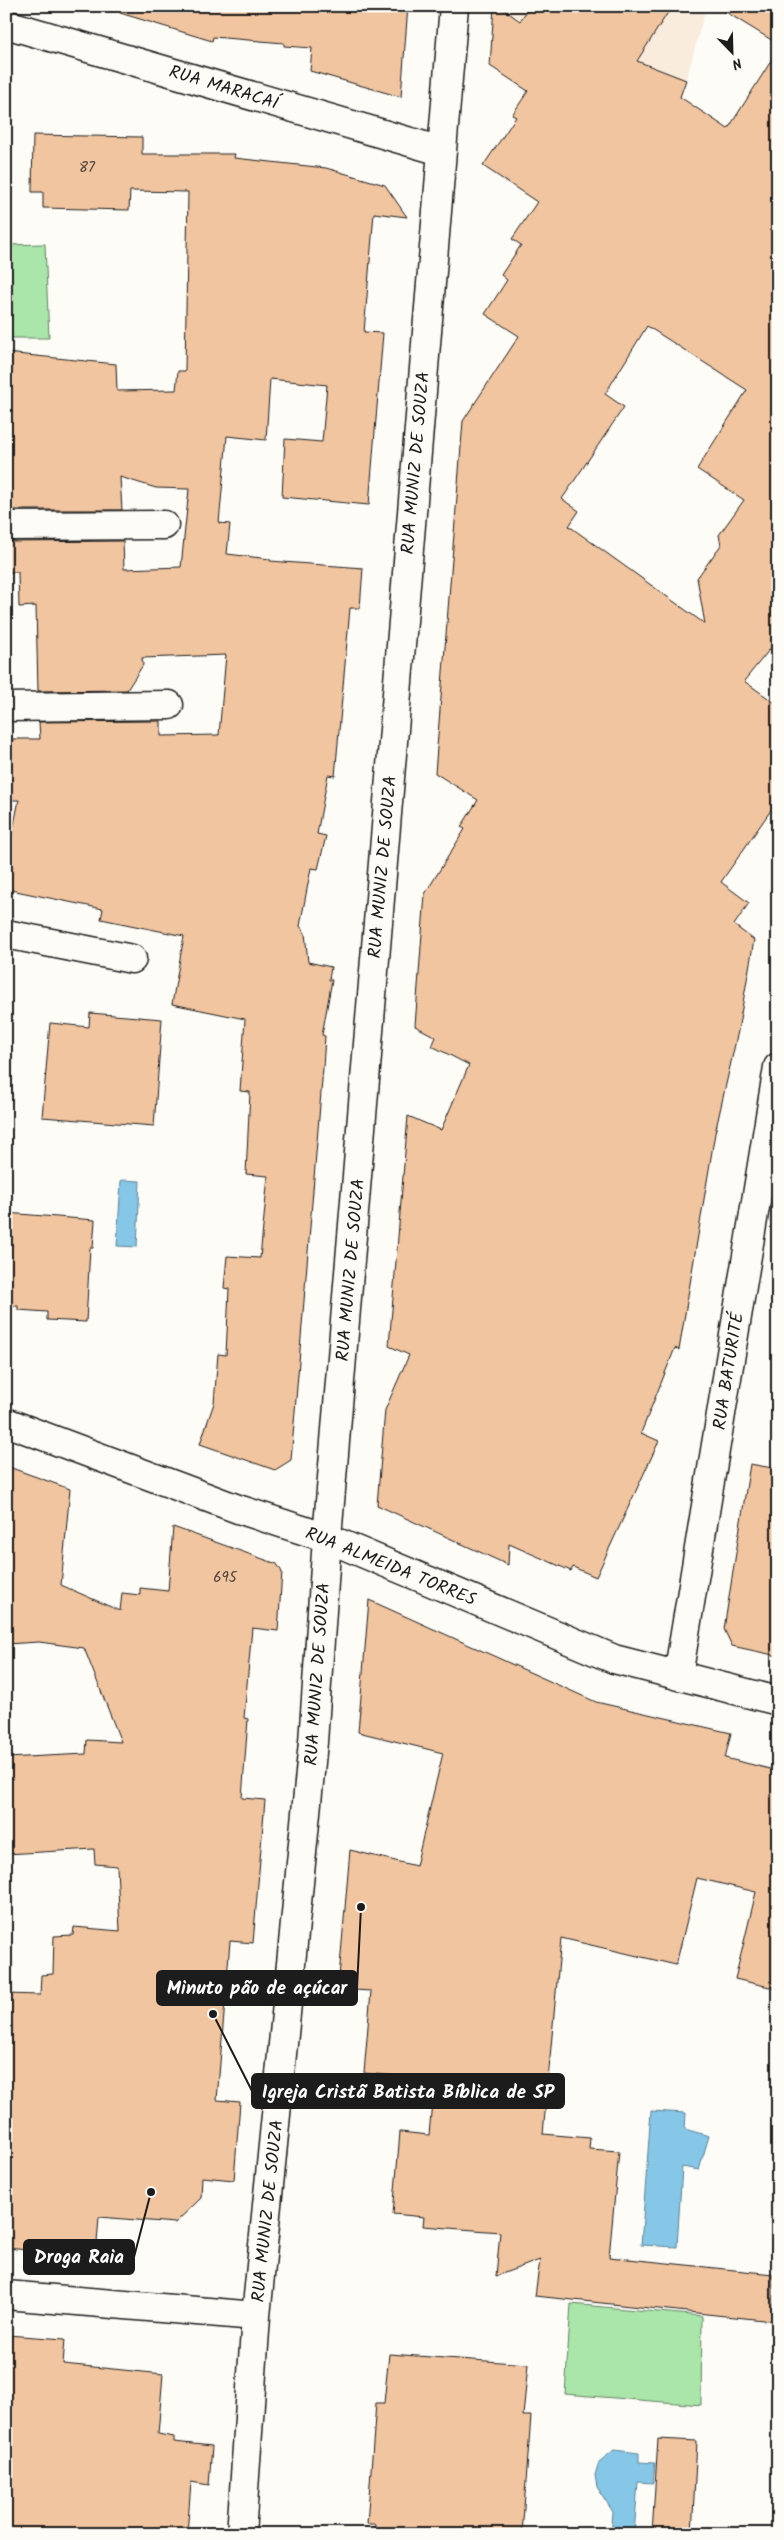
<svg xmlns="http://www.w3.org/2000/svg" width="784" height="2540" font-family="Kalam,sans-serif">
  <rect width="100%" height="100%" fill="#fdfcf7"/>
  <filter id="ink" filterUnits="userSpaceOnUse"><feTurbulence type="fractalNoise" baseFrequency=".02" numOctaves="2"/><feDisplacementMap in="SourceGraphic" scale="10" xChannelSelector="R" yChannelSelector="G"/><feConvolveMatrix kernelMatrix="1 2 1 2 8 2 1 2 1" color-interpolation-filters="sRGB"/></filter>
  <g filter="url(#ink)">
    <!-- built -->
    <path fill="#f9ecdd" d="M499,6H703L706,8L686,80L674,112Z"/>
    <!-- green -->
    <path fill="#aae5aa" stroke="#638063" d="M45,244L49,338H6V245Z
      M571,2304L702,2316L701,2405L565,2394Z"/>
    <!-- water -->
    <path fill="#86c6e6" stroke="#5c8295" d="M121,1180L140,1181L137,1247L117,1246Z
      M651,2111L686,2113L685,2129L709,2136L699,2170L682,2167L677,2247L641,2245Z
      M614,2450L639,2453V2462L655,2463L653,2483L638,2482L634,2534H611L613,2512L597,2487L595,2475L599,2462Z"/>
    <!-- building -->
    <path fill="#f1c5a0" stroke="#1c1c1c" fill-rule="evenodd" d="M121,6H408L401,97L310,71L312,48L284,46V43L213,37L212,41L120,13Z
      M494,6H499L520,21L530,6H672L637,61L686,80L680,97L728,129L778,50V639L744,681L778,705V800L721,882L749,903L734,925L754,940L738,1031L715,1133L679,1350L675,1348L641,1433L659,1441L596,1577L573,1567L571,1571L509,1544L508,1565L377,1505L385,1410L409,1355L389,1346L408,1116L441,1130L469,1065L432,1046L436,1037L415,1026L425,894L465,829L461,827L478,800L435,773L463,421L519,336L485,314L507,280L501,275L521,245L512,239L537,202L483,166L516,117L512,115L528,91L490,66ZM647,326L747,390L697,469L744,500L719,535L721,545L697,578L705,624L569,526L579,511L562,499L624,407L605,394Z
      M716,6H778V44Z
      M33,135L142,137V154H235L234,158L326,168L385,185L407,217L374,213L364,332L383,333L369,505L282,497L285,439L322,442L327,385L270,379L266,440L227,436L219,523L230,524L227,554L270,559V561L363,568L360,608H350L335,776L328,775L317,834L326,836L318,869L311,868L300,926L305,933L308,962L331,967L329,980H332L322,1035L325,1036L323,1068L291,1460L275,1470L200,1444L214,1403L218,1354L226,1355L229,1289L224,1288L227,1256L260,1258L268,1176L246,1174L250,1092L240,1091L245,1019L172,1004L184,936L101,919L103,909L6,889V863L19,800H6V756H12V739H40L39,722L161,721V736L219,735L226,655L142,658L143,665L127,690L38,691L36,606L19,607L18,572H6V542L123,541L124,569L181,567L189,489L156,488L120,477L122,510H6V353L116,364L117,391L176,390L178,371H185L188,192L130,191L129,210L43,208V192H32Z
      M90,1013L162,1019L154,1126L42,1117L50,1023L89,1027Z
      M6,1213L95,1220L93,1248H90L86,1322L47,1320V1312L18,1310V1306H6Z
      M750,1464L778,1469V1656L732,1646L724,1629Z
      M6,1466L70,1489L61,1585L120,1611L122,1593L140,1595V1588L168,1591L173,1527L277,1564L282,1572L278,1631L252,1628L244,1718L248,1719L242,1798L265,1800L253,1943L230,1941L217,2100L240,2102L234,2180L202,2177L201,2198L175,2223L99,2217L96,2256L6,2248V1994L40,1995L41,1975L53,1974L54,1936L73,1935L74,1927L120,1931L117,1866L95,1864L94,1849L6,1854V1758L86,1754L87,1740L121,1742L84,1648L39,1642L6,1644Z
      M369,1600L596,1702L731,1733L725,1758L778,1771V1989L735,1979L756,1892L697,1878L676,1965L561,1938L543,2134L590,2138L589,2149L619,2151L609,2257L773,2274V2321L535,2296L540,2260L496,2276L500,2232L423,2226L424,2217L393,2214L400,2132L429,2135L434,2079L364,2073L371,1991L338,1989L350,1850L416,1866L443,1753L358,1732Z
      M6,2335L65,2339L63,2364L163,2374L158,2434L174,2437V2442L212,2446L209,2485L191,2482L187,2534H6Z
      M389,2354L528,2364L523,2416H531L522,2534H374L375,2524H367L376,2403H384Z
      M658,2439L697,2441L692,2534H652Z"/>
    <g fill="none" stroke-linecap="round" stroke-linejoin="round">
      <defs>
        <path id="minor" d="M6,24L441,151
          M6,526L164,525
          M6,707L169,705
          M6,934L132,959
          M6,1422L238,1509L327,1538L614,1659L778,1701
          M678,1676L778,1067
          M6,2295L256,2316
          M241,2534L256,2316L313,1742L327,1538L454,6"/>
      </defs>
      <!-- minor casing -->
      <use href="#minor" stroke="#1c1c1c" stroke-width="31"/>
      <!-- minor -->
      <use href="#minor" stroke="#fdfcf7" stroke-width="28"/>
    </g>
  </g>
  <g text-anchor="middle" stroke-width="4" stroke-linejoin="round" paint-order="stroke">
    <!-- number labels -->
    <g font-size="15" fill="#51463d">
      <text x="87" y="172">87</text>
      <text x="225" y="1582">695</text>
    </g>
    <!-- street labels -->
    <g font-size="18" fill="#1c1c1c" stroke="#fdfcf7">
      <text transform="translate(224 87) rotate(17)" y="6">RUA MARACAÍ</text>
      <text transform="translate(415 463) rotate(-85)" y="6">RUA MUNIZ DE SOUZA</text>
      <text transform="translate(382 867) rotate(-85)" y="6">RUA MUNIZ DE SOUZA</text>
      <text transform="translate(350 1270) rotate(-85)" y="6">RUA MUNIZ DE SOUZA</text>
      <text transform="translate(728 1371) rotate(-81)" y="6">RUA BATURITÉ</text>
      <text transform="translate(391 1566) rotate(22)" y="6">RUA ALMEIDA TORRES</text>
      <text transform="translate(317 1674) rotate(-86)" y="6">RUA MUNIZ DE SOUZA</text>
      <text transform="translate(267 2211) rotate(-84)" y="6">RUA MUNIZ DE SOUZA</text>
    </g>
  </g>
  <!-- callouts -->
  <path fill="none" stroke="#1c1c1c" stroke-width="2" d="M361 1907L357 1988M213 2014L252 2091M151 2192L134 2257"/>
  <g fill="#1c1c1c" stroke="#fdfcf7" stroke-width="2">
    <circle cx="361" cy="1907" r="5"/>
    <circle cx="213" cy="2014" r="5"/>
    <circle cx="151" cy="2192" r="5"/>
  </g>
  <g fill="#1c1c1c" stroke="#1c1c1c" stroke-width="2">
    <rect x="157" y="1971" width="200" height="34" rx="5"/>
    <rect x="252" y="2074" width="312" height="34" rx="5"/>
    <rect x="24" y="2240" width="110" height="34" rx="5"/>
  </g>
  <g font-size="19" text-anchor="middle" font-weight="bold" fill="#fff">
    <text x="257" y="1994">Minuto pão de açúcar</text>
    <text x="408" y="2098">Igreja Cristã Batista Bíblica de SP</text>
    <text x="79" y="2263">Droga Raia</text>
  </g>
  <!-- margin -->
  <rect width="784" height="2540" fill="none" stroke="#fdfcf7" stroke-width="25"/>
  <rect x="12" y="12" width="759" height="2515" fill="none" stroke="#1c1c1c" stroke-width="2" filter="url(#ink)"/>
  <!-- north arrow -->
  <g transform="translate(732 52) rotate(157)" stroke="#fdfcf7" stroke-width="4" paint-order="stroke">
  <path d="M0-4L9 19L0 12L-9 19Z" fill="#1c1c1c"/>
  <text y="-8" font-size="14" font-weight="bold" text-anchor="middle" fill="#1c1c1c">N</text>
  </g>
</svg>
